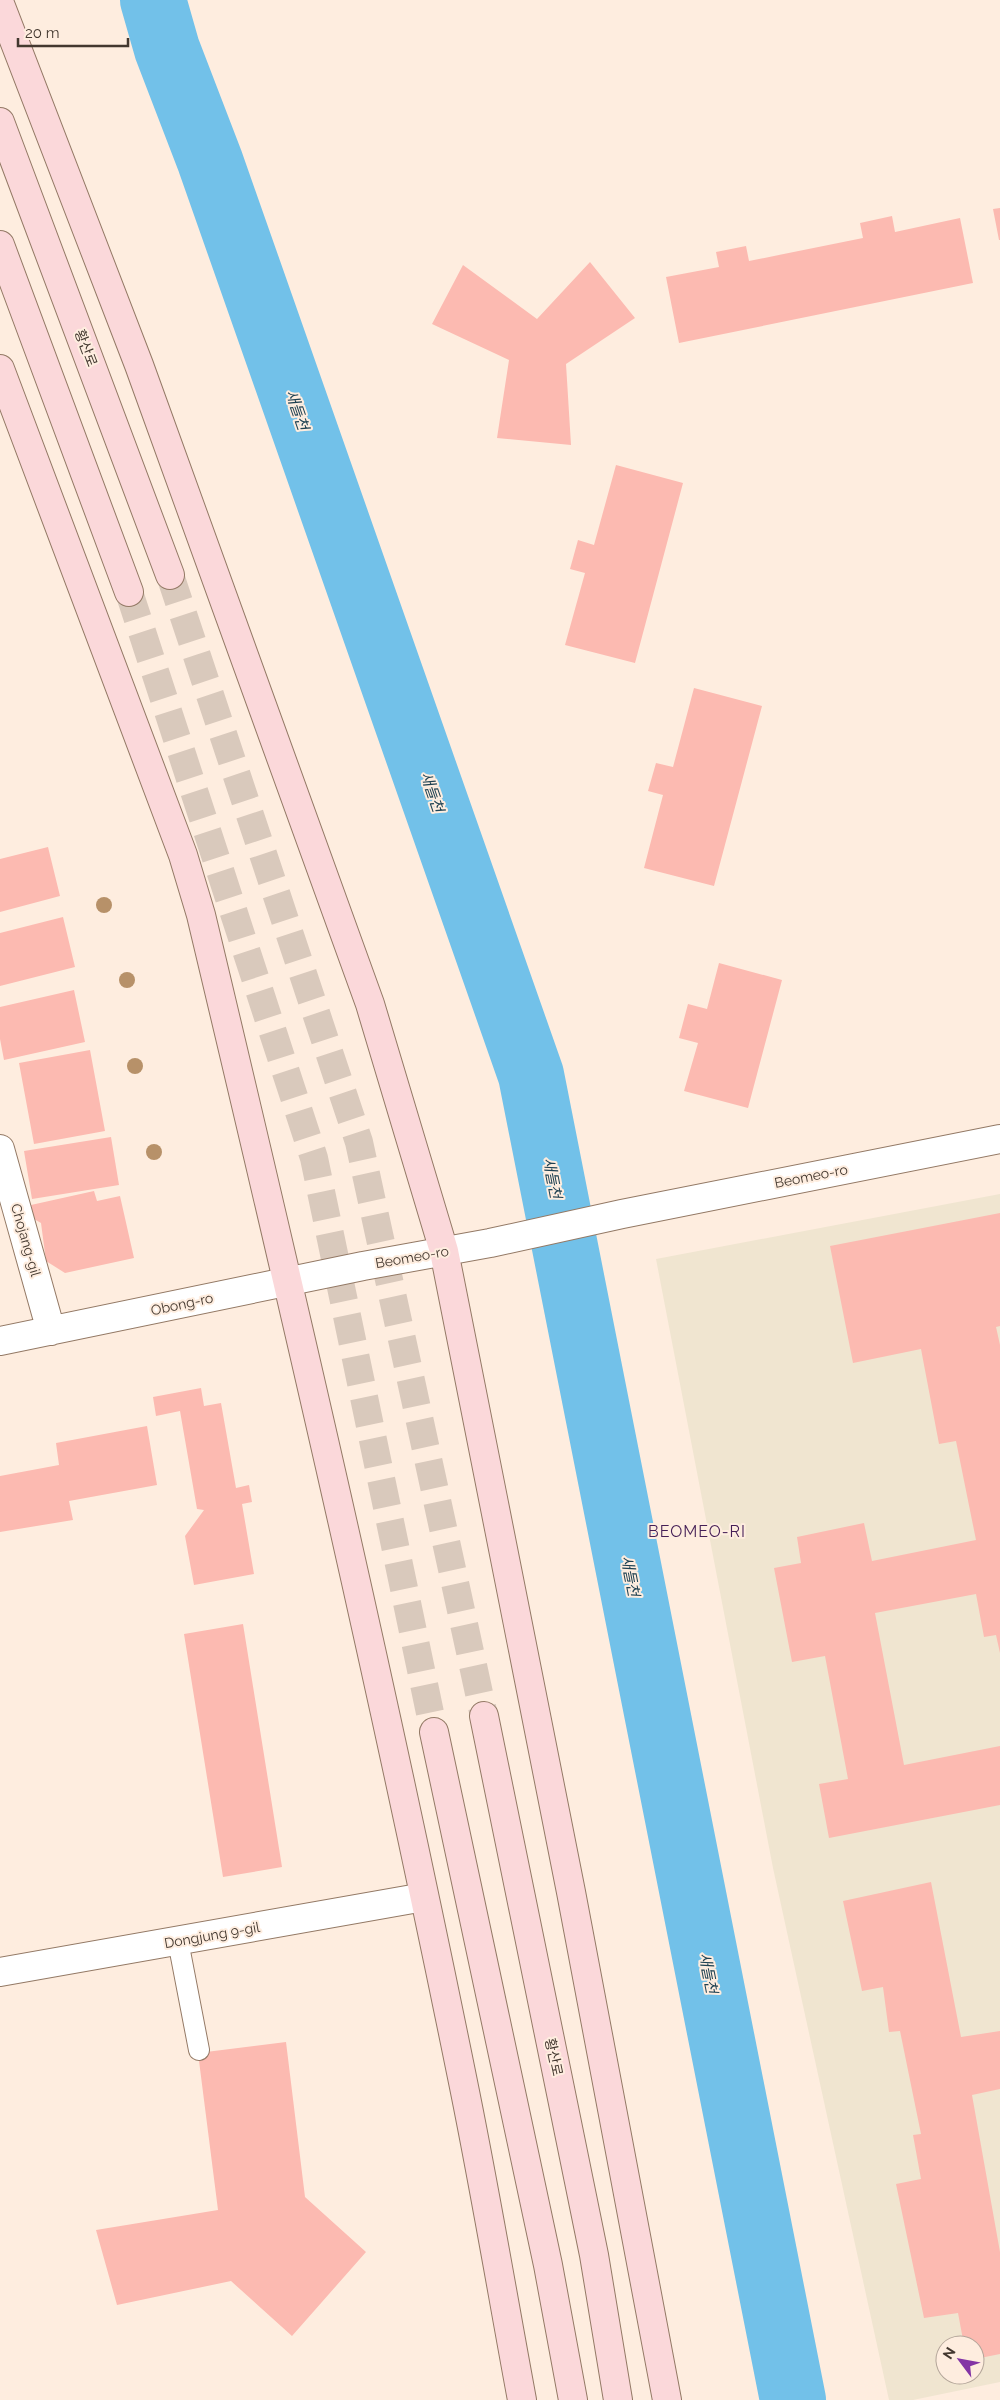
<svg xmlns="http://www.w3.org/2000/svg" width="1000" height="2400" font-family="Raleway,'Noto Sans KR',sans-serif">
  <rect width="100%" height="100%" fill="#feeddf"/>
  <!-- education -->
  <path fill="#f0e5d0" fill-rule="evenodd" d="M1000,1194V2382L913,2400H889L773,1868L656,1259ZM945,2345H975V2375H945Z"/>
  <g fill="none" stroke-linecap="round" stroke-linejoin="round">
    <!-- river -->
    <path stroke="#72c1e9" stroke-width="66" d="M153,0L167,49L210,161L531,1075L793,2400"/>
  </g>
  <!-- building -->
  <path fill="#fcbab1" d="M1000,208V240H999L993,209Z
    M892,216L895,232L960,218L973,283L679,343L666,277L719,267L716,252L746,246L749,261L863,238L860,223Z
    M590,262L635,318L566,364L571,445L497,438L509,360L432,324L463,265L537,319Z
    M616,465L683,483L635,663L565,645L585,573L570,569L578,540L594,545Z
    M694,688L762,706L714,886L644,868L663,795L648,791L656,763L673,767Z
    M48,847L60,896L0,912V859Z
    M63,917L75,967L0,986V933Z
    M719,963L782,980L748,1108L684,1091L698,1043L679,1038L688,1004L707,1009Z
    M74,990L85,1042L4,1060L0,1039V1007Z
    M90,1050L105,1131L34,1144L19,1063Z
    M111,1137L119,1185L32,1199L24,1151Z
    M94,1191L97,1201L120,1196L134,1258L65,1273L46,1261L41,1223L34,1219L31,1205Z
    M1000,1213V1326L996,1327L1000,1345V1653L996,1635L984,1637L976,1594L875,1613L904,1765L1000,1746V1805L829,1838L819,1784L848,1779L825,1656L792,1662L774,1568L801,1563L797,1537L864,1523L872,1561L976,1540L956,1441L939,1444L921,1349L853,1363L830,1246Z
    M201,1388L204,1406L221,1403L236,1488L249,1485L252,1502L242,1504L254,1574L194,1585L185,1536L204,1510L197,1509L180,1411L156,1416L153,1397Z
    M147,1426L157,1485L69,1501L73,1520L0,1532V1476L59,1465L56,1443Z
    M243,1624L282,1867L223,1877L184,1634Z
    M931,1882L961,2037L1000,2031V2089L972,2095L1000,2252V2354L975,2359V2345H964L958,2313L924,2318L896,2184L921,2179L913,2135L921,2134L900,2031L889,2032L883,1987L862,1991L843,1901Z
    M286,2042L305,2197L366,2252L292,2336L231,2281L117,2305L96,2230L218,2210L198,2053Z"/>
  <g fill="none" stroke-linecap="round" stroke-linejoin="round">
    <!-- secondary-tunnel -->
    <path stroke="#d9c9bc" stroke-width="28" stroke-dasharray="28 14" stroke-linecap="butt" d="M170,575L359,1142L484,1716
      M129,592L314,1158L434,1732"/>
    <defs>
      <path id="lane" d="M178,1941L199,2050"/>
      <path id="street" d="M0,1149L51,1331
        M0,1341L363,1266L490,1243L622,1214L1000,1139
        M0,1972L424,1897"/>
      <path id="secondary" d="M0,4L139,365L370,1004L444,1251L571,1892L667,2400
        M0,122L170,575
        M0,245L129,592
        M0,369L183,855L201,915C293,1301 383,1688 462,2077C484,2184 502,2292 522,2400
        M484,1716L594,2255L618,2400
        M434,1732L548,2265L573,2400"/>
    </defs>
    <!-- lane casing -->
    <use href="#lane" stroke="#937965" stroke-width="22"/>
    <!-- street casing -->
    <use href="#street" stroke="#937965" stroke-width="30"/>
    <!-- secondary casing -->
    <use href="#secondary" stroke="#937965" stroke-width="30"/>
    <!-- lane -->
    <use href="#lane" stroke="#fff" stroke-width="20"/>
    <!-- street -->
    <use href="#street" stroke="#fff" stroke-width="28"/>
    <!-- secondary -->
    <use href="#secondary" stroke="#fbd8da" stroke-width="28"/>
  </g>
  <!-- trees -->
  <g fill="#b79169">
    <circle cx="104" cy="905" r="8"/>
    <circle cx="127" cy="980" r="8"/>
    <circle cx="135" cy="1066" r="8"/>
    <circle cx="154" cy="1152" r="8"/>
  </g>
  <g text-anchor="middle" stroke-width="4" stroke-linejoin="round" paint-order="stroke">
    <!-- street labels -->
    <g font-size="14" fill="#43382f" stroke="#feeddf">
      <text transform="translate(86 348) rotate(69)" y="5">황산로</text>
      <text transform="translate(811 1176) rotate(-11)" y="5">Beomeo-ro</text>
      <text transform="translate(26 1240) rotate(74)" y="5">Chojang-gil</text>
      <text transform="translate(412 1257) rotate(-10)" y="5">Beomeo-ro</text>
      <text transform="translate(182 1304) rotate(-12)" y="5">Obong-ro</text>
      <text transform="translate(212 1935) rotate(-10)" y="5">Dongjung 9-gil</text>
      <text transform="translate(554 2057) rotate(78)" y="5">황산로</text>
    </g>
    <!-- water labels -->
    <g font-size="15" font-style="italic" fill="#1e4152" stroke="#feeddf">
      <text transform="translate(297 410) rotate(71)" y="5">새들천</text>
      <text transform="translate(432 792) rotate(71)" y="5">새들천</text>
      <text transform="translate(552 1178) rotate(79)" y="5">새들천</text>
      <text transform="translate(630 1576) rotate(79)" y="5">새들천</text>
      <text transform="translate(708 1973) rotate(79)" y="5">새들천</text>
    </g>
    <!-- quarter labels -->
    <g font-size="16" letter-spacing="1" fill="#451f56" stroke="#feeddf">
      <text x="697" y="1537">BEOMEO-RI</text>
    </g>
  </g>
  <!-- north arrow -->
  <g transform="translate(960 2360) rotate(302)"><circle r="24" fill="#feeddf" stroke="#b3a599"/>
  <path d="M0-4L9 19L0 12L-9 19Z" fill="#8334a5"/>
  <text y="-8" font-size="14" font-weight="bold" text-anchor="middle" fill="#43382f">N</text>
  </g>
  <!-- scale -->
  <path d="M18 38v8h110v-8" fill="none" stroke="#43382f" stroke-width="2.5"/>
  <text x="25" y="38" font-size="15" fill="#43382f" stroke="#feeddf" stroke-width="4" paint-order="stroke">20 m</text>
</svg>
